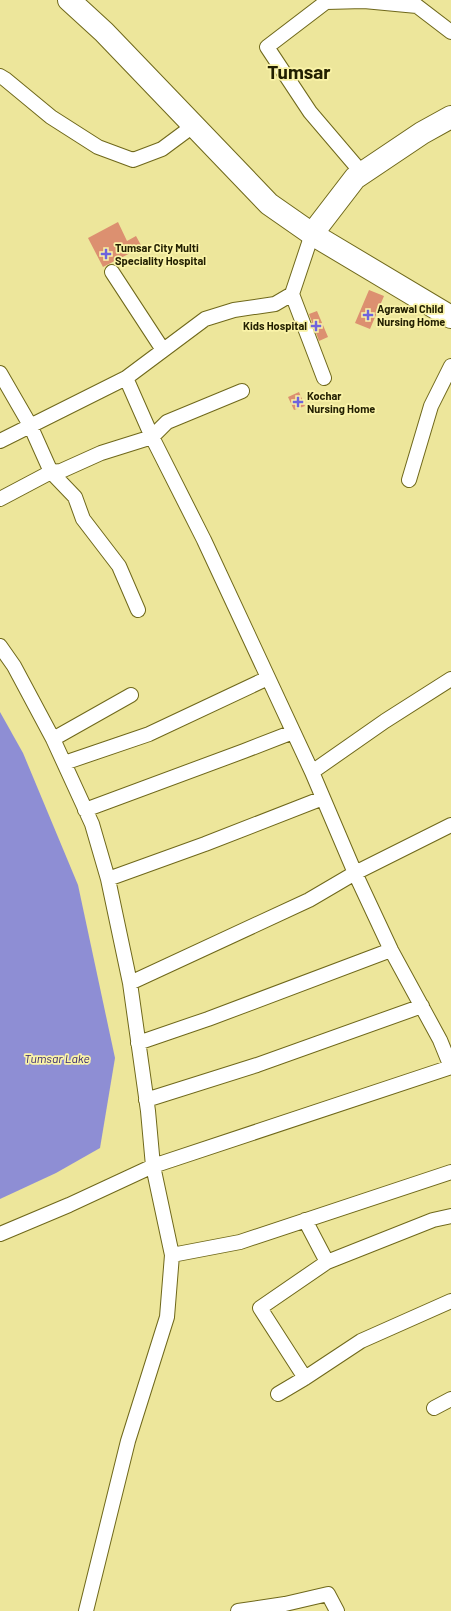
<svg xmlns="http://www.w3.org/2000/svg" width="451" height="1611" font-family="Barlow,sans-serif">
  <rect width="100%" height="100%" fill="#ede69b"/>
  <!-- water -->
  <path fill="#8e8ed4" d="M0,712L23,753L78,885L115,1058L100,1148L56,1173L0,1199Z"/>
  <!-- building -->
  <path fill="#dc9070" d="M118,222L127,241L136,236L142,247L103,267L88,238Z
    M369,290L384,296L370,329L355,323Z
    M317,311L328,337L319,341L309,314Z
    M299,392L305,406L294,410L288,397Z"/>
  <g fill="none" stroke-linecap="round" stroke-linejoin="round">
    <defs>
      <path id="street" d="M325,0L326,2L364,1L417,6L451,32
        M326,2L267,47L310,112L362,173
        M0,76L5,79L51,117L98,147L133,160L162,149L193,126
        M112,272L163,350
        M292,294L324,378
        M0,373L30,425L51,472L75,497L83,519L119,566L138,610
        M126,378L205,319L234,310L275,304L292,294L312,234
        M0,441L126,378L152,437L204,540L312,772L355,873L391,950L440,1040L451,1067
        M409,480L431,406L451,366
        M0,499L51,472L61,471L101,453L152,437L167,422L242,391
        M0,646L14,666L53,739L92,824L108,879L130,983L148,1111L153,1166L69,1205L0,1234
        M53,739L131,695
        M64,763L149,734L268,678
        M312,772L385,721L451,679
        M85,810L244,751L293,732
        M108,879L205,844L323,798
        M130,983L309,900L355,873L451,825
        M138,1043L208,1019L391,950
        M146,1100L257,1065L422,1006
        M451,1216L433,1220L327,1262L260,1308L305,1378L361,1341L451,1301
        M305,1220L327,1262
        M172,1255L240,1242L451,1172
        M278,1394L305,1378
        M434,1408L451,1399
        M86,1611L128,1441L167,1317L172,1255L153,1166L451,1067
        M238,1611L285,1604L328,1594L337,1611"/>
      <path id="primary" d="M312,234L355,178L422,133L451,117"/>
      <path id="highway" d="M69,0L104,32L269,204L312,234L451,317"/>
    </defs>
    <!-- street casing -->
    <use href="#street" stroke="#6f681b" stroke-width="16"/>
    <!-- primary casing -->
    <use href="#primary" stroke="#6f681b" stroke-width="24"/>
    <!-- highway casing -->
    <use href="#highway" stroke="#6f681b" stroke-width="24"/>
    <!-- street -->
    <use href="#street" stroke="#fff" stroke-width="14"/>
    <!-- primary -->
    <use href="#primary" stroke="#fff" stroke-width="22"/>
    <!-- highway -->
    <use href="#highway" stroke="#fff" stroke-width="22"/>
  </g>
  <!-- markers -->
  <g fill="#6f63dd" stroke="#faf3a8" stroke-width="1.5">
    <path d="M104 248h4v4h4v4h-4v4h-4v-4h-4v-4h4z"/>
    <path d="M366 309h4v4h4v4h-4v4h-4v-4h-4v-4h4z"/>
    <path d="M314 320h4v4h4v4h-4v4h-4v-4h-4v-4h4z"/>
    <path d="M296 396h4v4h4v4h-4v4h-4v-4h-4v-4h4z"/>
  </g>
  <g text-anchor="middle" stroke-width="3.5" stroke-linejoin="round" paint-order="stroke">
    <!-- poi labels -->
    <g font-size="11" font-weight="bold" fill="#221f01" stroke="#faf3a8" text-anchor="start">
      <text x="115" y="252">Tumsar City Multi<tspan x="115" dy="13">Speciality Hospital</tspan></text>
      <text x="377" y="313">Agrawal Child<tspan x="377" dy="13">Nursing Home</tspan></text>
      <text x="307" y="330" text-anchor="end">Kids Hospital</text>
      <text x="307" y="400">Kochar<tspan x="307" dy="13">Nursing Home</tspan></text>
    </g>
    <!-- water labels -->
    <g font-size="12" font-style="italic" fill="#2c1e70" stroke="#faf3a8">
      <text x="57" y="1063">Tumsar Lake</text>
    </g>
    <!-- town labels -->
    <g font-size="19" font-weight="bold" fill="#221f01" stroke="#faf3a8">
      <text x="299" y="79">Tumsar</text>
    </g>
  </g>
</svg>
